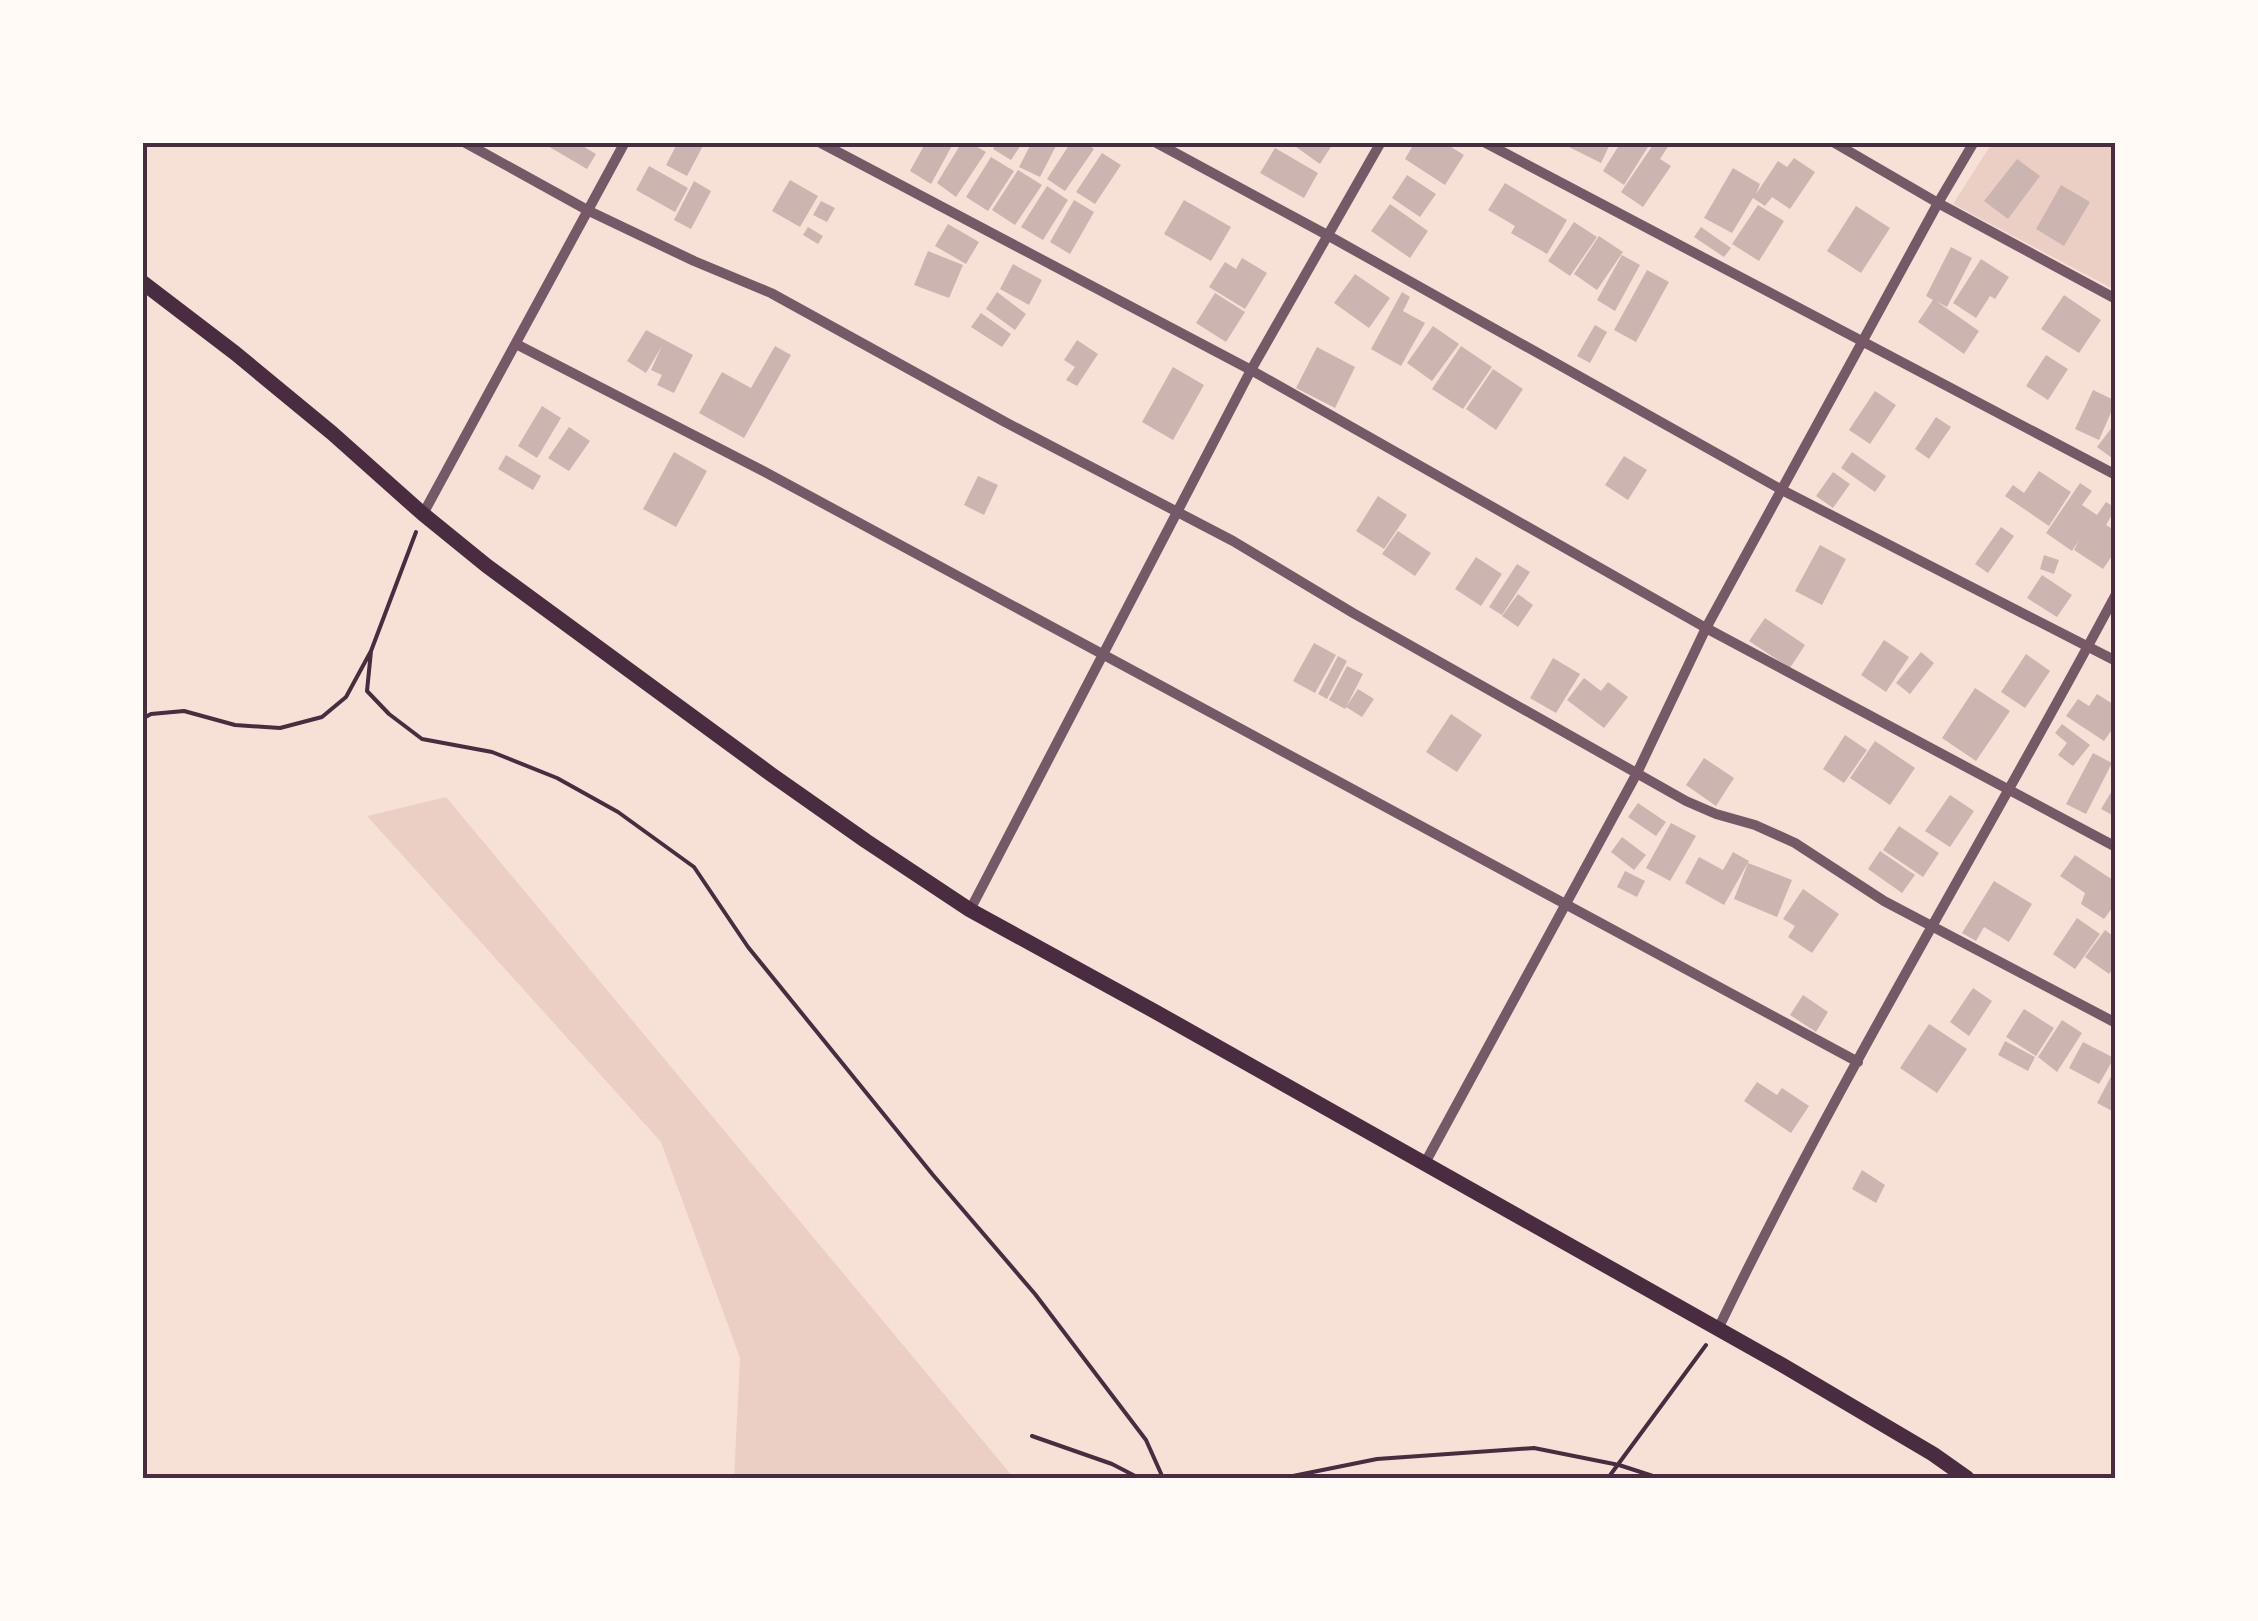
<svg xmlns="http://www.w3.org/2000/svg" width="2258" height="1621" font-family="Jost,sans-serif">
  <rect width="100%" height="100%" fill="#f7e1d7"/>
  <!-- green -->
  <path fill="#ebcfc5" d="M1992,143H2115V290L1953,204Z
    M446,797L1014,1478H734L740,1358L661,1142L367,816Z"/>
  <!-- building -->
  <path fill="#ccb4b1" d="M541,142H576L596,154L587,169Z
    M678,142H705L687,176L666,165Z
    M926,142H954L931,184L910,171Z
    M962,142H969L986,152L956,197L937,183Z
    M997,142H1023L1011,160L993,149Z
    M1032,142H1058L1040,177L1019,167Z
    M1071,142H1084L1094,149L1065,191L1047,179Z
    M1289,142H1329L1332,145L1320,164Z
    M1415,142H1443L1464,155L1445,185L1405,159Z
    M1559,142H1611L1601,163Z
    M1621,142H1651L1624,185L1603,171Z
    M1655,142H1671L1660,159L1671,166L1643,207L1621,192Z
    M1275,148L1318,173L1304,198L1260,173Z
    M1102,153L1121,165L1095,204L1076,192Z
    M991,157L1014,171L988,211L966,197Z
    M1794,158L1815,172L1790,209L1772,197L1765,206L1753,198L1732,233L1704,218L1733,168L1760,184L1756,194L1778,161L1787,167Z
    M2017,159L2040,176L2008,219L1984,201Z
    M649,166L688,188L675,212L636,190Z
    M1018,170L1042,185L1015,225L992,210Z
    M1407,175L1436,194L1420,217L1392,198Z
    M790,180L818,196L800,227L772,211Z
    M694,181L711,191L691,229L674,220Z
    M1505,183L1567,220L1547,254L1511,233L1515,226L1488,210Z
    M2061,185L2090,202L2064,246L2036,229Z
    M1047,186L1068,200L1043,240L1021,227Z
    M1074,200L1094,212L1070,254L1050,242Z
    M1184,200L1231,227L1211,261L1164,234Z
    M821,201L835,208L827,222L813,215Z
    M1390,204L1428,231L1410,258L1371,231Z
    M1758,205L1784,221L1759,261L1732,244Z
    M1856,206L1890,228L1861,273L1827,251Z
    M1574,222L1597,237L1570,276L1548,261Z
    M948,224L979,242L966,264L935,246Z
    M808,227L823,236L818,244L803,235Z
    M1701,227L1731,248L1724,257L1694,237Z
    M1599,236L1623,252L1597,290L1574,274Z
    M1951,247L1972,258L1947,307L1936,301L1979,331L1964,354L1918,322L1933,300L1926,296Z
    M928,251L963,265L949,298L914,285Z
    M1622,255L1640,265L1615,311L1597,300Z
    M1242,258L1267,273L1245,309L1209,287L1225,262L1236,269Z
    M1981,259L2009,277L1995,299L1990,296L1976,318L1953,303Z
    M1013,264L1042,280L1029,305L1000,289Z
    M1647,270L1669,282L1636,342L1614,330Z
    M1355,274L1390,298L1369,328L1334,303Z
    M997,292L1026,314L1015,330L986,309Z
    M1402,292L1410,297L1403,311L1425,323L1401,366L1371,349Z
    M1215,293L1245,312L1226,342L1196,323Z
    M2064,295L2101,320L2079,353L2041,329Z
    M981,313L1011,334L1002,347L971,327Z
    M1595,325L1607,332L1590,363L1577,356Z
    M1433,326L1459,344L1432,381L1407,363Z
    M646,330L693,355L674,393L657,385L662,375L651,370L662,346L646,373L627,361Z
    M1077,340L1098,354L1077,386L1066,380L1075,367L1064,360Z
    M775,346L791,355L744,438L699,413L722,372L751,388Z
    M1461,346L1492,367L1463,409L1432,389Z
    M1317,347L1355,367L1335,408L1296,388Z
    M2046,355L2068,369L2048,400L2026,386Z
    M1173,367L1204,385L1173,440L1142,422Z
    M1493,369L1523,389L1496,430L1466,409Z
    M2093,390L2116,401L2099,440L2075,429Z
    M1875,391L1896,405L1870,444L1849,430Z
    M542,406L561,418L537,458L518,446Z
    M1936,417L1951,427L1929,459L1915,449Z
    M2116,422V461L2097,447Z
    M569,427L590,441L569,471L548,458Z
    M674,452L707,471L676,527L643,509Z
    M1852,452L1886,476L1875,492L1841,468Z
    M506,455L541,476L533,490L498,469Z
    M1624,456L1647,470L1628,500L1605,485Z
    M2039,471L2071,492L2049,526L2005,496L2013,485L2024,493Z
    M1833,472L1850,484L1833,508L1816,496Z
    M978,476L998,485L984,515L964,505Z
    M2080,483L2092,491L2082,505L2097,515L2106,502L2116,508L2106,525L2116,531V550L2103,569L2074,550L2079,540L2072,551L2046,533Z
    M1378,496L1407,515L1384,549L1356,531Z
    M2001,527L2014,536L1988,573L1975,564Z
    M1398,531L1431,553L1415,576L1382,554Z
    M1820,545L1846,559L1822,605L1795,591Z
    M2044,555L2059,560L2054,574L2040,569Z
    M1476,557L1502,574L1481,606L1455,589Z
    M1517,564L1530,572L1502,615L1489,607Z
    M2042,575L2072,595L2057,617L2027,598Z
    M1518,594L1533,605L1518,627L1502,616Z
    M1765,618L1805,645L1790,668L1749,641Z
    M1884,640L1909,657L1886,692L1861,675Z
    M1314,643L1336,655L1315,693L1293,681Z
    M1921,652L1934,663L1910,694L1896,683Z
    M2026,654L2050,671L2025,708L2001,692Z
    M1338,656L1347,661L1327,699L1318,694Z
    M1553,658L1580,674L1556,713L1530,698Z
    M1347,666L1363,674L1345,709L1329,700Z
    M1584,678L1601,691L1608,682L1628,697L1604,728L1567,700Z
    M1975,688L2010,711L1976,761L1942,738Z
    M1358,689L1374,699L1362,717L1346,707Z
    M2097,694L2116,706V724L2104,741L2066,716L2078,699L2089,706Z
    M1451,714L1482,735L1457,772L1426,752Z
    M2062,724L2090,745L2073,766L2058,755L2067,743L2055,733Z
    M1845,735L1867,750L1844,783L1823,769Z
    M1875,741L1915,768L1890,805L1850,778Z
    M2093,753L2112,763L2086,814L2066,804Z
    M1704,758L1734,778L1716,806L1686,785Z
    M2116,784V817L2101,809Z
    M1950,795L1974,811L1950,847L1925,831Z
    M1638,803L1666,822L1656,836L1628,817Z
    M1671,823L1696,836L1670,881L1646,868Z
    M1899,826L1939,853L1923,877L1883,850Z
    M1622,837L1646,855L1634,870L1611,852Z
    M1880,851L1915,875L1902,893L1868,869Z
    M1733,852L1749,861L1724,905L1685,883L1699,857L1723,870Z
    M2075,855L2116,882V903L2104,919L2081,904L2085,893L2060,876Z
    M1748,863L1792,880L1777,917L1734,899Z
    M1625,871L1645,881L1637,897L1617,887Z
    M1994,881L2032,904L2009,942L1984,927L1976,941L1962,933Z
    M1803,889L1839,914L1812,953L1788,937L1795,926L1783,919Z
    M2077,918L2100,934L2075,969L2053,954Z
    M2105,930L2116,938V965L2109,974L2085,957Z
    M1973,988L1992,1001L1969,1036L1950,1022Z
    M1803,995L1828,1012L1816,1032L1790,1015Z
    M2024,1009L2054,1028L2036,1056L2006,1037Z
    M2062,1020L2082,1033L2057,1072L2038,1057Z
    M1929,1024L1967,1049L1937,1093L1900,1068Z
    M2005,1041L2035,1057L2028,1071L1998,1055Z
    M2083,1042L2114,1058L2099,1084L2069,1068Z
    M2116,1067V1113L2097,1103Z
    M1757,1082L1777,1095L1782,1088L1809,1106L1791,1133L1744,1101Z
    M1862,1170L1885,1185L1876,1203L1852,1189Z"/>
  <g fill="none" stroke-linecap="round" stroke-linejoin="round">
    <!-- path -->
    <path stroke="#4a2c40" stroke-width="4" d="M371,651L367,691L389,714L422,739L492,752L557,778L618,812L694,867L748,947L933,1175L1035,1294L1146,1440L1163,1478
      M142,719L151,714L184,711L235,725L280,728L322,717L346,697L371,651L416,532
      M1032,1436L1112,1464L1139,1478
      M1283,1478L1377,1459L1534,1448L1619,1465L1659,1478
      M1608,1478L1706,1345"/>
    <!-- minor -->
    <path stroke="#755966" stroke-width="10" d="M464,142L589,211L694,261L771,293L1005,422L1233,541L1353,613L1686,801L1716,814L1755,825L1795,843L1884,901L2116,1023
      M819,142L1251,370L1706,628L2116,847
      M1155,142L1329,236L1782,490L2116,661
      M1484,142L2116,475
      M1833,142L1938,203L2116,299
      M516,344L765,472L1858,1062
      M423,514L625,142
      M970,910L1251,370L1381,142
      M1425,1163L1637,773L1706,628L1938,203L1974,142
      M1718,1329C1839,1078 1985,840 2116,594"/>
    <!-- primary -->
    <path stroke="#4a2c40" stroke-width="15" d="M142,282L235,353L332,433L423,514L487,566L772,775L866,841L970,910L1154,1011L1784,1366L1933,1454L1967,1478"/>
  </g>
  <!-- border -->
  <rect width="2258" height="1621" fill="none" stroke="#fffaf5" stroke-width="290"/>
  <rect x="145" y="145" width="1968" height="1331" fill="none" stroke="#4a2c40" stroke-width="4"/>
</svg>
